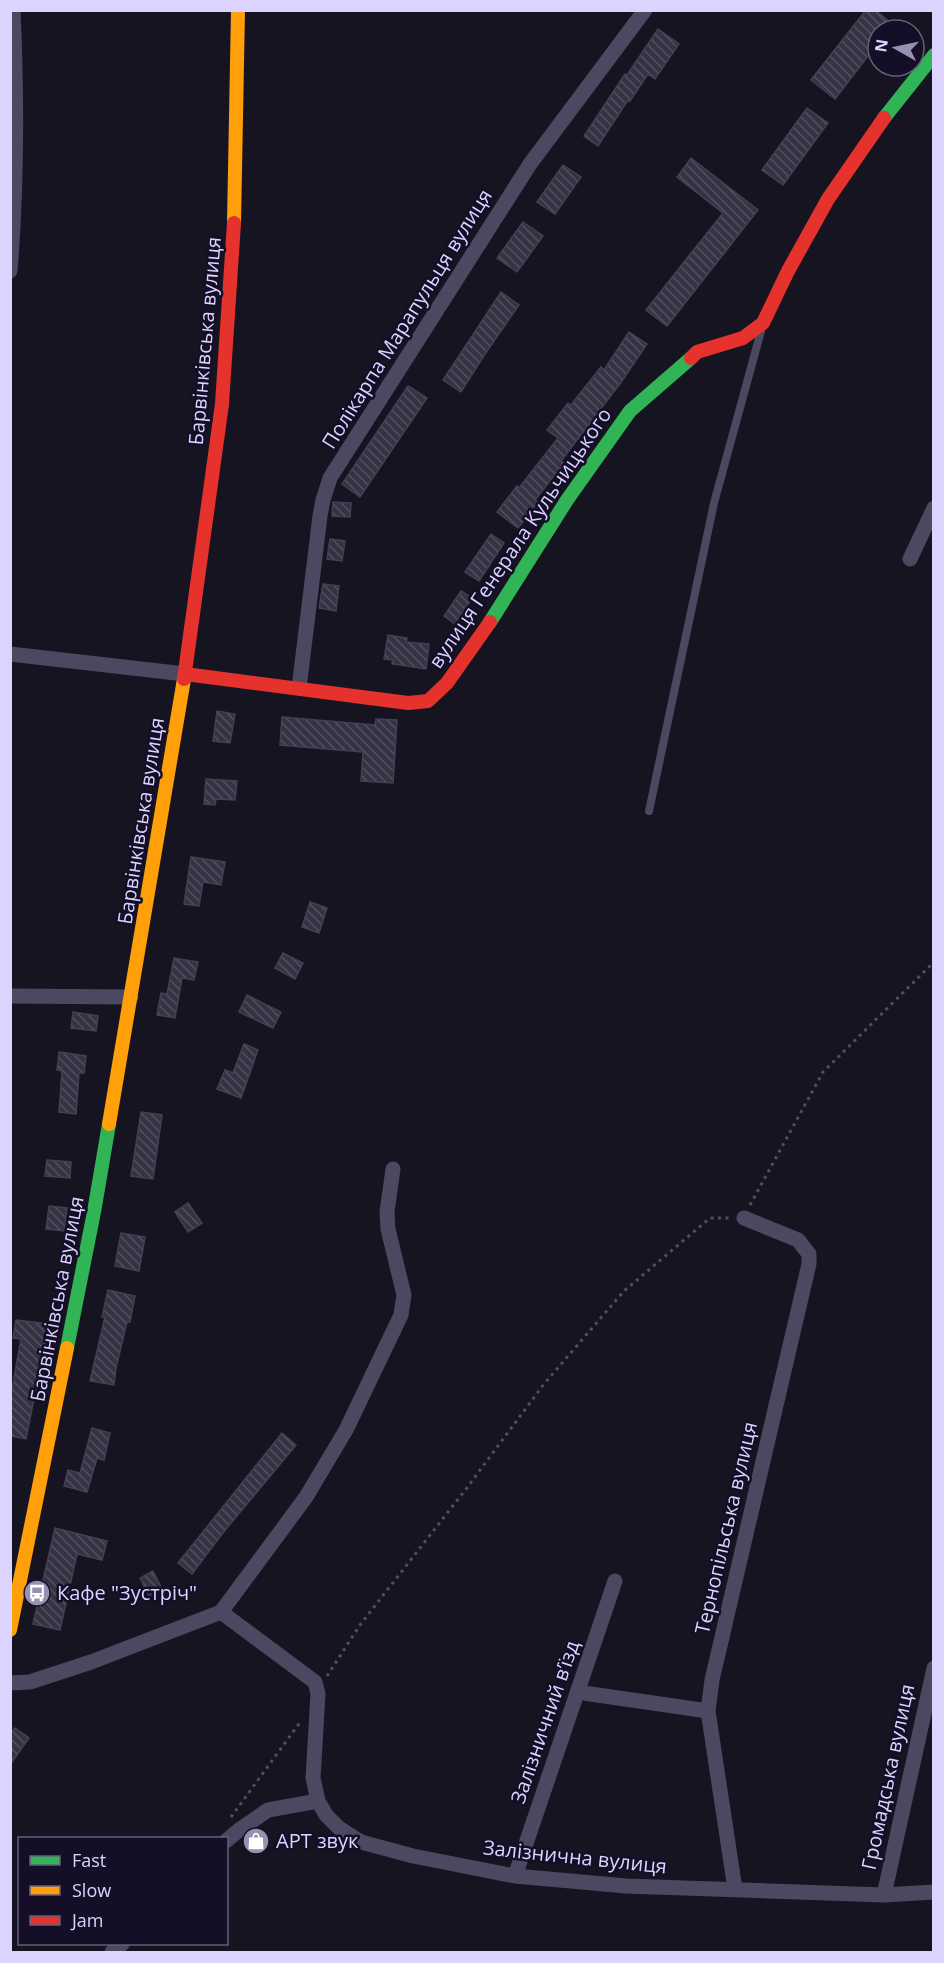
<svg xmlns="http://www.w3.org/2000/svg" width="944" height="1963" font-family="'Open Sans',sans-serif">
  <defs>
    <pattern id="building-back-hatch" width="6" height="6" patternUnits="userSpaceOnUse" patternTransform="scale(1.5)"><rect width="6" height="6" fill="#363243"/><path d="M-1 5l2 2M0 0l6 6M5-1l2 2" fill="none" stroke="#524f5f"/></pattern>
  </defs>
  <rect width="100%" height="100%" fill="#171421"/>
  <!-- building -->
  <path fill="url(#building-back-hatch)" stroke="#443f55" stroke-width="1.5" d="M866,10H875L900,30H878V43L835,99L811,80Z
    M658,29L679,44L655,79L648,74L630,101L628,100L598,146L584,136L625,74L627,75Z
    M807,108L828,123L783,185L762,170Z
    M691,158L758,210L667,326L646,310L723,213L677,177Z
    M563,165L581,177L555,214L537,202Z
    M523,222L543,236L517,272L497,258Z
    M501,292L519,305L485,354L461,392L443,380Z
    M629,332L647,344L622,381L561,461L564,463L535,500L538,502L518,528L497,512L517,486L519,488L558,438L547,430L568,403L571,405L601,367L604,370Z
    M408,386L427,398L360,497L342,484Z
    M333,502L351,503L350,517L332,516Z
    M491,534L504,543L479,581L465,572Z
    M330,539L345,541L342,561L327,559Z
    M323,584L339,586L336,611L319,608Z
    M461,591L472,598L455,624L444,616Z
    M388,635L407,638L406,642L429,644L426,669L392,664L393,660L384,659Z
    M217,711L235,714L230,743L213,741Z
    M282,717L375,725L376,719L397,720L393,783L361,781L363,752L280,745Z
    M206,779L237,781L235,800L216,799L215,805L204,804Z
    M191,857L225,862L221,885L203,882L199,906L184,904Z
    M310,902L327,908L319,933L302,927Z
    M283,953L303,963L295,979L275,968Z
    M174,958L198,962L194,980L182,978L175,1018L157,1015L161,993L167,994Z
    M247,995L281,1012L273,1028L239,1012Z
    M73,1012L98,1016L96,1031L71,1028Z
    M244,1044L258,1050L241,1098L217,1089L225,1070L233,1073Z
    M59,1052L86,1056L84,1073H79L76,1114L59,1112L62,1071L57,1070Z
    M141,1112L162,1115L153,1179L131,1176Z
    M47,1160L71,1162L70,1178L45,1176Z
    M188,1203L202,1223L188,1232L175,1212Z
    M49,1206L67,1208L64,1231L46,1229Z
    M121,1233L145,1237L139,1271L115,1266Z
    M108,1290L135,1296L130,1322H127L116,1368L114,1385L90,1381L105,1317H102Z
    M16,1320L49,1324L26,1439L10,1436V1400L21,1339L13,1338Z
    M92,1428L110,1433L104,1460L97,1458L87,1492L64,1486L68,1470L80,1473Z
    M282,1433L296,1445L222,1534L192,1574L178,1563Z
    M55,1528L107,1541L102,1560L77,1554L60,1630L33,1624Z
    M153,1571L162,1589L149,1596L140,1578Z
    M15,1728L29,1738L10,1765V1734Z"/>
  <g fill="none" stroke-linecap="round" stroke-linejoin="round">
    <!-- path -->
    <path stroke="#465362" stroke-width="3" stroke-dasharray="3 4.5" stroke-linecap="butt" d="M750,1205L823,1072L934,962
      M327,1676L360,1625L466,1489L544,1384L624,1291L710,1218H730
      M231,1817L301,1721"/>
    <!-- lane -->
    <path stroke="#4b4862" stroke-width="8" d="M649,811L714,503L761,331"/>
    <!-- street -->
    <path stroke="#4b4862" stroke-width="15" d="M10,271C17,184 17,97 13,10
      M910,559L934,508
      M10,654L185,674
      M299,688L320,516L323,500L330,478L530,164L645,10
      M10,996L131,997
      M221,1612L315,1682L318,1694L313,1778L318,1801L326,1815L339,1828L361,1842L413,1856L515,1876L626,1886L884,1895L934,1892
      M10,1683L30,1682L91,1662L221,1612L306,1497L346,1430L401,1315L404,1295L388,1229L387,1212L393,1169
      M577,1692L708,1711
      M226,1841L239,1830L268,1810L318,1801
      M515,1876L615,1581
      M735,1889L708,1711L712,1680L809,1264V1254L798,1240L744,1218
      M884,1895L934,1668
      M112,1952L122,1944"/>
    <!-- fast -->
    <path stroke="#30b455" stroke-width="14" d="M884,118L934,55
      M490,622L567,500L630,411L691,358
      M67,1348L94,1212L109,1124"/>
    <!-- slow -->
    <path stroke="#ff9f0a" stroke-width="14" d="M234,223L238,10
      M109,1124L184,679
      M10,1630L67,1348"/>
    <!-- jam -->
    <path stroke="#e5322d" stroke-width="14" d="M691,358L697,352L743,338L763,323L788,271L828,199L884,118
      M185,674L408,703L428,701L447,683L490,622
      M184,679L222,404L234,223"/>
  </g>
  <!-- icons -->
  <defs>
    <symbol id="bus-disc" viewBox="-11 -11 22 22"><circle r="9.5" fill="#9791b1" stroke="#140e27"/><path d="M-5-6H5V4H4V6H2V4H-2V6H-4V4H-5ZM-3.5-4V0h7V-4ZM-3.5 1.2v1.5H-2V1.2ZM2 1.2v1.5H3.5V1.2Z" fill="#fff"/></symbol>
    <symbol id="shop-disc" viewBox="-11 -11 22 22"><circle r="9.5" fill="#9791b1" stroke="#140e27"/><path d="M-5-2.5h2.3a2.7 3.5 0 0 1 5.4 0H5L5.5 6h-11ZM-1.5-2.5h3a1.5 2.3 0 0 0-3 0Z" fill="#fff"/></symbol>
  </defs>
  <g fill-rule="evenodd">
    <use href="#bus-disc" x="22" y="1578" width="30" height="30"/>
    <use href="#shop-disc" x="241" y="1826" width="30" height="30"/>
  </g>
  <g text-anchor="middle" stroke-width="5" stroke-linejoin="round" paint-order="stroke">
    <!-- street labels -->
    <g font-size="20" fill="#dcd4ff" stroke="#140e27">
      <text transform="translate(407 319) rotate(-58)" y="7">Полікарпа Марапульця вулиця</text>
      <text transform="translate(205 341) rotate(-85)" y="7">Барвінківська вулиця</text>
      <text transform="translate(520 538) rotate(-56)" y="7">вулиця Генерала Кульчицького</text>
      <text transform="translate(141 821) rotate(-81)" y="7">Барвінківська вулиця</text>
      <text transform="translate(57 1299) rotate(-79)" y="7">Барвінківська вулиця</text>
      <text transform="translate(726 1528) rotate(-77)" y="7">Тернопільська вулиця</text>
      <text transform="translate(545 1722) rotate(-71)" y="7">Залізничний в’їзд</text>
      <text transform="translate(888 1777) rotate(-78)" y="7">Громадська вулиця</text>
      <text transform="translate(575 1857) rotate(6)" y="7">Залізнична вулиця</text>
    </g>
    <!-- poi labels -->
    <g font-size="20" fill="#dcd4ff" stroke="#140e27" text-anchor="start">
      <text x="57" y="1600">Кафе "Зустріч"</text>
      <text x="276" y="1848">АРТ звук</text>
    </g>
  </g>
  <!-- border -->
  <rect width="944" height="1963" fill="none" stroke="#dcd4ff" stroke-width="24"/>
  <!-- legend -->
  <rect x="18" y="1837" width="210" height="108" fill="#140e27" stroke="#645d7d" stroke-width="1.5"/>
  <rect x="30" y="1856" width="30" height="9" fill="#30b455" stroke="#645d7d" stroke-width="1.5"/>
  <text x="72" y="1867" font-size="18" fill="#dcd4ff">Fast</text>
  <rect x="30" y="1886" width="30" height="9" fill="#ff9f0a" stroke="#645d7d" stroke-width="1.5"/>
  <text x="72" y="1897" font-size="18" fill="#dcd4ff">Slow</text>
  <rect x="30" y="1916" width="30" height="9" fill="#e5322d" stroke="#645d7d" stroke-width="1.5"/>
  <text x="72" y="1927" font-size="18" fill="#dcd4ff">Jam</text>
  <!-- north arrow -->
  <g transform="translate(896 48) rotate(279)"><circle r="28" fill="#140e27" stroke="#645d7d" stroke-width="1.5"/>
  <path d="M0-4.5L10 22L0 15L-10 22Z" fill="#9791b1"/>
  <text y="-9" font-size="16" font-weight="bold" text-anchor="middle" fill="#dcd4ff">N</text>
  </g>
</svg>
